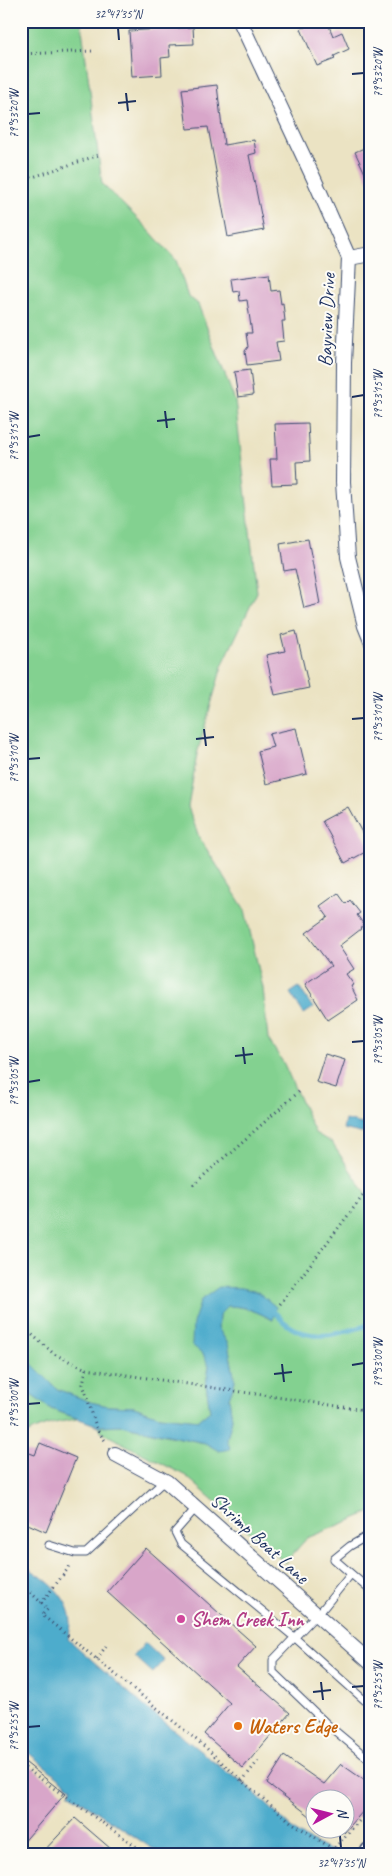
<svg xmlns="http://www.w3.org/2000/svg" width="392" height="1876" font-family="Caveat,sans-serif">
  <rect width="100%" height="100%" fill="#fdfcf7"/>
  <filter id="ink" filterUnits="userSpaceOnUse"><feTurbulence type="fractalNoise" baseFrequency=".02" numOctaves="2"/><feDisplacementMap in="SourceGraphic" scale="10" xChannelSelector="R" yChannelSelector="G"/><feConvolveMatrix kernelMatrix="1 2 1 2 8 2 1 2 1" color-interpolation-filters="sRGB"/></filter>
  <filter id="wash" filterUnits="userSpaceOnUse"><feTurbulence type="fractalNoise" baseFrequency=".0096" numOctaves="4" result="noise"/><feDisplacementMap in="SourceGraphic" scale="20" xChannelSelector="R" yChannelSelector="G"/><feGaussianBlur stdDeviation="1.12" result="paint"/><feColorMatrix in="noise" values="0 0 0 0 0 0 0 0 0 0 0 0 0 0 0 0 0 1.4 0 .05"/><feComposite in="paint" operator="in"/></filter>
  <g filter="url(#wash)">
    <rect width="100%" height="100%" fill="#ebe3c3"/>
    <!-- green -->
    <path fill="#83d190" stroke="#4f8077" d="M21,21H81L102,184L146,227L176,260L188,296L198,304L235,401L257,592L222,666L197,754L188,807L199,837L245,910L263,988L268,1039L284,1064L315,1133L332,1143L371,1201V1512L307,1538L285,1563L186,1476L101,1432L99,1426L121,1425L169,1436L206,1443L219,1451L227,1439L232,1419L229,1398L235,1381L228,1344L218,1328L219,1315L228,1306C245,1306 258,1312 273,1320L219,1287L203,1354L209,1366L206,1384L210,1411L199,1420L159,1416L134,1407L108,1406L90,1402L57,1389L24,1356L21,1344Z
      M21,1388L51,1409L78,1419C57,1422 38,1425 21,1438Z"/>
    <!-- water -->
    <path fill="#4daccc" stroke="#346e95" d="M299,987L313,1008L304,1014L290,993Z
      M345,1120L367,1125V1133H360L343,1129Z
      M219,1287L241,1288L258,1292L276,1307L273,1320C258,1312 245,1306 228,1306L219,1315L218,1328L228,1344L235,1381L229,1398L232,1419L227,1439L230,1449L219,1451L205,1443L121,1425L99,1426L51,1409L21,1388V1344L24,1356L57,1389L90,1402L108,1406L134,1407L159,1416L199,1420L210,1411L206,1384L209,1366L203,1354L192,1345L193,1323L201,1300Z
      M21,1564C44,1577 70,1595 71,1623C71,1628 69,1634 68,1639L151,1712L228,1773L242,1781L298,1834L329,1850L362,1855H162L69,1793L72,1788L21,1747Z
      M145,1643L164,1661L153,1673L134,1656Z"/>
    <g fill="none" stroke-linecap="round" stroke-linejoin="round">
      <!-- stream -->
      <path stroke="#4daccc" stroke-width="5" d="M270,1309C276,1312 278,1317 284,1322C310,1344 339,1334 368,1325L371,1327"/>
    </g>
    <g id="blocks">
      <!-- building -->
      <path fill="#d8a6c9" d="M302,21H327L333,36L342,32L349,49L334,56L335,59L317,66L301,29L305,27Z
        M193,27L194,44L169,45L170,57L161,58L162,75L132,77L129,31Z
        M217,85L224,145L254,140L256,153L249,155L264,230L228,237L208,127L187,129L182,89Z
        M371,145V186L355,152Z
        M269,274L271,291L279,290L281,304L283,303L285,321H282L284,341L276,342L279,361L247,365L245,351L248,347L246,333H252L247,300L240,301L239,291L233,292L231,279Z
        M250,370L253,395L238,397L234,372Z
        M308,423L310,461L296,462L297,484L272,485L270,459H277L275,424Z
        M308,539L320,604L304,608L295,569L284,571L280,544Z
        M296,631L309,688L275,695L266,655L285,651L281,635Z
        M296,728L307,774L266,784L258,751L273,747L269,734Z
        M348,807L371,849L345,863L322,821Z
        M338,893L346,904L350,900L360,913L357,915L364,925L360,928L361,929L339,946L354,969L346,974L354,985L351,986L358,1000L328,1020L305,984L331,966L306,933L328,917L320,906Z
        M325,1054L345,1060L336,1088L316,1082Z
        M40,1443L76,1458L46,1532L21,1521V1450L35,1455Z
        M146,1548L256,1646L237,1667L290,1713L243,1768L204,1734L230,1703L107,1592Z
        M284,1756L324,1784L341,1764L371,1785V1802L344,1833V1798H314V1819L267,1783Z
        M21,1759L65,1794L21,1845Z
        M75,1818L118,1855H40Z"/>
    </g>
  </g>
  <g filter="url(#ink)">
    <use href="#blocks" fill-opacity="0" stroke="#3a4a6d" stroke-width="1"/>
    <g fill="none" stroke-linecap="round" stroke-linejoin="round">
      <defs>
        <path id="lane" d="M196,1508L175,1532L181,1544L294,1637L371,1706
          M371,1534L350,1546L334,1559L371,1591
          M49,1545L75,1553H86L164,1481
          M316,1615L273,1660V1672L328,1725L371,1761
          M317,1616L351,1574"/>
        <path id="street" d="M240,21L315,181L349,258L344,363L343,482L348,557L365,626L371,641
          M349,258L371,254
          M115,1454L167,1482L371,1663"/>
        <path id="primary" d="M370,1855L371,1853"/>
      </defs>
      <!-- lane casing -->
      <use href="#lane" stroke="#3a4a6d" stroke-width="9"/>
      <!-- street casing -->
      <use href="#street" stroke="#3a4a6d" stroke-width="16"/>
      <!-- primary casing -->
      <use href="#primary" stroke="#3a4a6d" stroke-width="24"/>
      <!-- path -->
      <path stroke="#3a4a6d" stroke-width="3" stroke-dasharray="1 4" stroke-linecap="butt" d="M21,54L94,51
        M21,181L99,155
        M193,1185L301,1090
        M280,1304L369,1188
        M21,1325L54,1354L86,1369L371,1411
        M86,1369L83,1384L97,1430L107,1443
        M21,1597L23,1599L29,1591L48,1609L42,1615L204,1746L242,1781L291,1822L333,1849
        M41,1603L67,1570L70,1563
        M97,1659L106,1646
        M21,1765L148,1855
        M242,1781L258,1761
        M328,1855L371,1808"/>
      <!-- lane -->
      <use href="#lane" stroke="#fff" stroke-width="7"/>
      <!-- street -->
      <use href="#street" stroke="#fff" stroke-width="14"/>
      <!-- primary -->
      <use href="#primary" stroke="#fff" stroke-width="21"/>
    </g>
  </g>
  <!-- ticks -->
  <path fill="none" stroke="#1b2f5e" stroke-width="2" d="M118,28L119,40M352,74L364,73M126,93L128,111M118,103L136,101M28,114L40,113M352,397L364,395M165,411L167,428M157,421L175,419M28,437L40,435M352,719L364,718M204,729L206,746M196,739L214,737M28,759L40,758M352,1042L364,1041M243,1047L245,1064M235,1056L253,1054M28,1082L40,1080M282,1364L284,1382M352,1365L364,1363M274,1374L292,1372M28,1404L40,1403M321,1682L323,1700M352,1687L364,1686M313,1692L331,1690M28,1727L40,1726M340,1836L341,1848"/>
  <!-- markers -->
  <circle fill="#d1479c" stroke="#fdfcf7" stroke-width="2" cx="181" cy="1619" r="5"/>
  <circle fill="#e8710a" stroke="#fdfcf7" stroke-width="2" cx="238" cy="1726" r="5"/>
  <g text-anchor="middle" stroke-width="4" stroke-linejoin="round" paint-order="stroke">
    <!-- street labels -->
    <g font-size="20" fill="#1b2f5e" stroke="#fdfcf7">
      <text transform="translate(326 320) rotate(-88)" y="7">Bayview Drive</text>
      <text transform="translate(260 1538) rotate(42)" y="7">Shrimp Boat Lane</text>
    </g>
    <!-- hotel labels -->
    <g font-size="20" font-weight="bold" fill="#b23c85" stroke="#fdfcf7" text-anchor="start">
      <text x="191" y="1626">Shem Creek Inn</text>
    </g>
    <!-- food labels -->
    <g font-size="20" font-weight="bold" fill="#c56008" stroke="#fdfcf7" text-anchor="start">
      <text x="248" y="1733">Waters Edge</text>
    </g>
  </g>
  <!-- margin -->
  <rect width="392" height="1876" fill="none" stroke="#fdfcf7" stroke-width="55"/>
  <!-- north arrow -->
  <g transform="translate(330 1814) rotate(83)"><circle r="24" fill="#fdfcf7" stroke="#a3aaba"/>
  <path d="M0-4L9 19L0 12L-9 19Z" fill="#b5179e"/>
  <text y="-8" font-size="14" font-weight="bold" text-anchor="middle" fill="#1b2f5e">N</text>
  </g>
  <rect x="28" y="28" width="336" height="1820" fill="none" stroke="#1b2f5e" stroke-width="2"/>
  <g font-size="12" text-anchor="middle" fill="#1b2f5e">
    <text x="118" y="18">32°47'35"N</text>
    <text transform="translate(378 73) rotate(-90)" y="4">79°53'20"W</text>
    <text transform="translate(14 114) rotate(-90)" y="4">79°53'20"W</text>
    <text transform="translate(378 395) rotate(-90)" y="4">79°53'15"W</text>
    <text transform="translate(14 437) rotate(-90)" y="4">79°53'15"W</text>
    <text transform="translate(378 718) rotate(-90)" y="4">79°53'10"W</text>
    <text transform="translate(14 759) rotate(-90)" y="4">79°53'10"W</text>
    <text transform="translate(378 1041) rotate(-90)" y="4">79°53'05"W</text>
    <text transform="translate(14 1082) rotate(-90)" y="4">79°53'05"W</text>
    <text transform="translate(378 1363) rotate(-90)" y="4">79°53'00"W</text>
    <text transform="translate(14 1404) rotate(-90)" y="4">79°53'00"W</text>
    <text transform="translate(378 1686) rotate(-90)" y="4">79°52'55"W</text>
    <text transform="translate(14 1727) rotate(-90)" y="4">79°52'55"W</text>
    <text x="341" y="1867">32°47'35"N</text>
  </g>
</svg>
